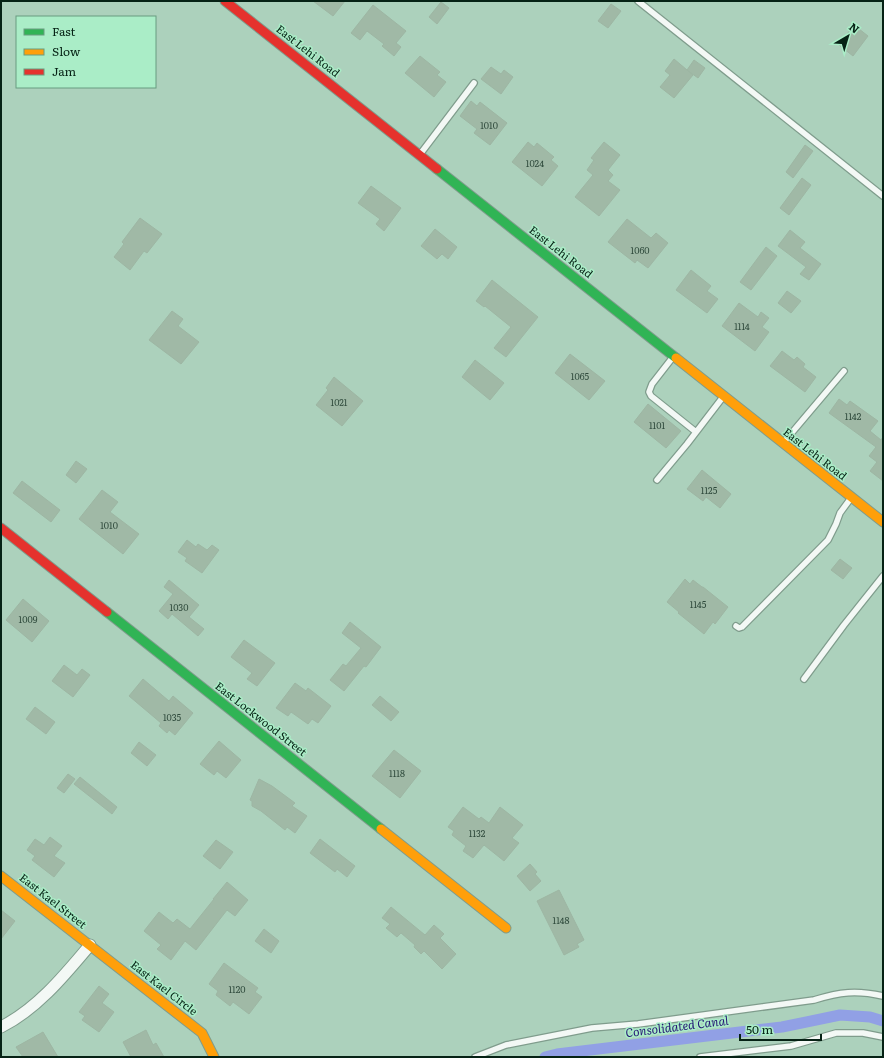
<svg xmlns="http://www.w3.org/2000/svg" width="884" height="1058" font-family="Literata,serif">
  <rect width="100%" height="100%" fill="#acd1bc"/>
  <g fill="none" stroke-linecap="round" stroke-linejoin="round">
    <!-- canal -->
    <path stroke="#91a0e5" stroke-width="11" d="M545,1057L557,1054L782,1027L840,1015L870,1017L883,1021"/>
  </g>
  <!-- building -->
  <path fill="#a0b9a6" stroke="#9db6a3" d="M313,1H345L333,16Z
    M441,2L449,8L437,24L429,17Z
    M611,4L621,11L608,28L598,21Z
    M373,5L406,31L396,43L401,47L394,56L382,46L384,44L367,31L360,40L351,33Z
    M854,25L868,36L853,56L839,45Z
    M420,56L440,72L437,75L446,82L434,97L405,73Z
    M674,59L693,75L674,98L660,87L670,75L665,71Z
    M694,60L705,68L698,78L687,70Z
    M491,67L501,74L504,70L513,77L501,94L481,79Z
    M471,101L477,106L480,102L507,123L490,145L474,133L477,129L460,116Z
    M528,142L534,147L537,143L554,157L551,160L558,166L542,186L512,162Z
    M604,142L620,155L608,170L613,175L608,181L620,190L599,216L575,197L593,175L587,170L594,160L591,158Z
    M805,145L813,151L793,178L786,172Z
    M802,178L811,185L789,215L780,208Z
    M371,186L401,208L384,231L376,224L380,219L358,203Z
    M140,218L162,234L147,253L144,251L130,270L114,257L124,244L122,242Z
    M627,219L651,238L656,233L668,243L648,268L637,260L635,263L608,242Z
    M435,229L457,247L448,259L442,254L437,259L421,246Z
    M790,230L805,242L800,248L821,264L809,280L800,274L806,267L778,246Z
    M766,247L777,256L751,290L740,282Z
    M691,270L711,286L707,291L718,299L707,313L676,290Z
    M492,280L538,317L506,357L494,348L511,327L485,306L484,307L476,301Z
    M787,291L801,301L791,313L778,303Z
    M739,303L758,317L761,312L769,318L762,327L769,332L755,351L722,326Z
    M172,311L183,319L178,326L199,342L181,364L149,340Z
    M782,351L794,360L797,357L805,364L803,367L816,377L805,392L770,366Z
    M570,354L605,381L589,400L555,373Z
    M475,360L504,383L490,400L462,377Z
    M334,377L363,401L342,426L316,405L328,390L326,388Z
    M839,399L847,405L850,401L878,421L870,431L881,440L883,437V481L870,471L877,462L869,456L876,447L829,413Z
    M648,404L681,431L666,448L634,422Z
    M76,461L87,469L76,483L66,475Z
    M702,470L731,494L720,508L706,497L703,501L687,489Z
    M22,481L60,510L51,522L13,493Z
    M102,490L118,502L110,512L139,534L123,554L79,519Z
    M187,540L196,547L198,544L207,550L212,545L219,550L202,573L185,561L187,558L178,552Z
    M840,559L852,568L843,579L831,570Z
    M685,579L690,584L693,580L702,587H703L728,607L715,624L713,622L704,634L678,613L679,612L667,602Z
    M169,580L199,605L189,617L204,629L198,636L172,614L168,619L159,611L173,594L164,587Z
    M23,599L49,621L32,642L6,620Z
    M350,622L381,647L366,667L364,666L344,691L330,680L343,664L346,666L361,648L342,633Z
    M244,640L275,663L257,686L247,679L252,673L231,657Z
    M64,665L77,675L82,669L90,675L73,697L52,681Z
    M143,679L169,701L173,696L193,713L175,735L169,730L167,733L159,726L161,723L129,696Z
    M295,683L306,691L308,688L331,706L318,723L312,719L308,724L291,712L288,716L276,708Z
    M380,696L399,712L391,721L372,705Z
    M35,707L55,722L46,734L26,719Z
    M219,741L241,760L226,778L217,771L214,775L200,764Z
    M139,742L156,755L147,766L131,753Z
    M394,750L421,771L400,798L372,776Z
    M68,774L75,779L64,793L57,788Z
    M80,777L117,807L112,814L74,784Z
    M259,779L272,786L295,803L292,806L307,816L295,833L287,827L285,830L261,811L252,806V801L250,800Z
    M463,807L479,819L481,817L489,823L500,807L523,825L512,838L519,843L504,861L484,845L473,858L463,851L466,846L452,835L454,831L448,827Z
    M50,837L62,846L54,856L65,863L54,877L32,860L35,856L27,850L35,839L44,845Z
    M320,839L355,866L347,877L337,869L335,872L310,853Z
    M216,840L233,852L220,869L203,856Z
    M530,864L537,872L535,874L541,881L530,891L517,876Z
    M227,882L248,900L235,916L227,910L196,950L185,941L171,960L157,949L161,945L144,931L159,912L173,923L177,919L190,929L214,899H213Z
    M559,890L584,940L577,944L579,947L564,955L537,901Z
    M391,907L425,935L434,925L444,934L440,938L456,954L442,969L424,951L421,954L414,947L415,945L401,933L397,937L386,928L390,924L382,918Z
    M1,910L15,921L1,939Z
    M264,929L279,941L271,953L255,941Z
    M224,963L258,988L255,992L262,997L249,1014L233,1002L230,1006L216,995L218,991L209,984Z
    M99,986L109,994L102,1003L114,1012L99,1032L82,1020L85,1016L79,1012Z
    M146,1030L153,1045L156,1043L164,1057H131L123,1042Z
    M43,1032L58,1057H23L16,1047Z"/>
  <g fill="none" stroke-linecap="round" stroke-linejoin="round">
    <defs>
      <path id="lane" d="M638,1L883,196
        M421,153L474,83
        M673,357L652,384L649,392L651,396L696,432
        M784,442L844,371
        M657,480L687,444L723,397
        M736,626L739,628L742,627L828,540L836,524L840,513L851,498
        M804,679L844,625L883,576
        M475,1057L506,1045L592,1028L638,1024L814,1000C840,992 856,990 883,996
        M700,1057L791,1046L836,1033H863L883,1037"/>
      <path id="street" d="M1,1027C37,1009 64,976 90,945"/>
      <path id="fast" d="M437,169L676,358
        M107,612L381,829"/>
      <path id="slow" d="M676,358L883,522
        M381,829L506,928
        M1,876L202,1033L214,1057"/>
      <path id="jam" d="M225,1L437,169
        M1,528L107,612"/>
    </defs>
    <!-- lane casing -->
    <use href="#lane" stroke="#7f9c8c" stroke-width="8"/>
    <!-- street casing -->
    <use href="#street" stroke="#7f9c8c" stroke-width="13"/>
    <!-- fast casing -->
    <use href="#fast" stroke="#7f9c8c" stroke-width="11"/>
    <!-- slow casing -->
    <use href="#slow" stroke="#7f9c8c" stroke-width="11"/>
    <!-- jam casing -->
    <use href="#jam" stroke="#7f9c8c" stroke-width="11"/>
    <!-- lane -->
    <use href="#lane" stroke="#f3f8f5" stroke-width="5.5"/>
    <!-- street -->
    <use href="#street" stroke="#f3f8f5" stroke-width="11"/>
    <!-- fast -->
    <use href="#fast" stroke="#30b455" stroke-width="9"/>
    <!-- slow -->
    <use href="#slow" stroke="#ff9f0a" stroke-width="9"/>
    <!-- jam -->
    <use href="#jam" stroke="#e5322d" stroke-width="9"/>
  </g>
  <g text-anchor="middle" stroke-width="3" stroke-linejoin="round" paint-order="stroke">
    <!-- number labels -->
    <g font-size="9" fill="#2f4a3c">
      <text x="489" y="129">1010</text>
      <text x="535" y="167">1024</text>
      <text x="640" y="254">1060</text>
      <text x="742" y="330">1114</text>
      <text x="580" y="380">1065</text>
      <text x="339" y="406">1021</text>
      <text x="853" y="420">1142</text>
      <text x="657" y="429">1101</text>
      <text x="709" y="494">1125</text>
      <text x="109" y="529">1010</text>
      <text x="698" y="608">1145</text>
      <text x="179" y="611">1030</text>
      <text x="28" y="623">1009</text>
      <text x="172" y="721">1035</text>
      <text x="397" y="777">1118</text>
      <text x="477" y="837">1132</text>
      <text x="561" y="924">1148</text>
      <text x="237" y="993">1120</text>
    </g>
    <!-- street labels -->
    <g font-size="11" fill="#062215" stroke="#aaedc7">
      <text transform="translate(308 51) rotate(38)" y="4">East Lehi Road</text>
      <text transform="translate(561 252) rotate(38)" y="4">East Lehi Road</text>
      <text transform="translate(815 454) rotate(38)" y="4">East Lehi Road</text>
      <text transform="translate(261 719) rotate(38)" y="4">East Lockwood Street</text>
      <text transform="translate(53 901) rotate(38)" y="4">East Kael Street</text>
      <text transform="translate(164 988) rotate(38)" y="4">East Kael Circle</text>
    </g>
    <!-- water labels -->
    <g font-size="12" font-style="italic" fill="#251774" stroke="#aaedc7">
      <text transform="translate(677 1027) rotate(-7)" y="4">Consolidated Canal</text>
    </g>
  </g>
  <!-- border -->
  <rect width="884" height="1058" fill="none" stroke="#062215" stroke-width="4"/>
  <!-- legend -->
  <rect x="16" y="16" width="140" height="72" fill="#aaedc7" stroke="#689c80"/>
  <rect x="24" y="29" width="20" height="6" fill="#30b455" stroke="#689c80"/>
  <text x="52" y="36" font-size="12" fill="#062215">Fast</text>
  <rect x="24" y="49" width="20" height="6" fill="#ff9f0a" stroke="#689c80"/>
  <text x="52" y="56" font-size="12" fill="#062215">Slow</text>
  <rect x="24" y="69" width="20" height="6" fill="#e5322d" stroke="#689c80"/>
  <text x="52" y="76" font-size="12" fill="#062215">Jam</text>
  <!-- north arrow -->
  <g transform="translate(848 36) rotate(38)" stroke="#aaedc7" stroke-width="3" paint-order="stroke">
  <path d="M0-3L7 15L0 10L-7 15Z" fill="#062215"/>
  <text y="-6" font-size="11" font-weight="bold" text-anchor="middle" fill="#062215">N</text>
  </g>
  <!-- scale -->
  <path d="M740 1034v6h81v-6" fill="none" stroke="#062215" stroke-width="2"/>
  <text x="746" y="1034" font-size="12" fill="#062215" stroke="#aaedc7" stroke-width="3" paint-order="stroke">50 m</text>
</svg>
